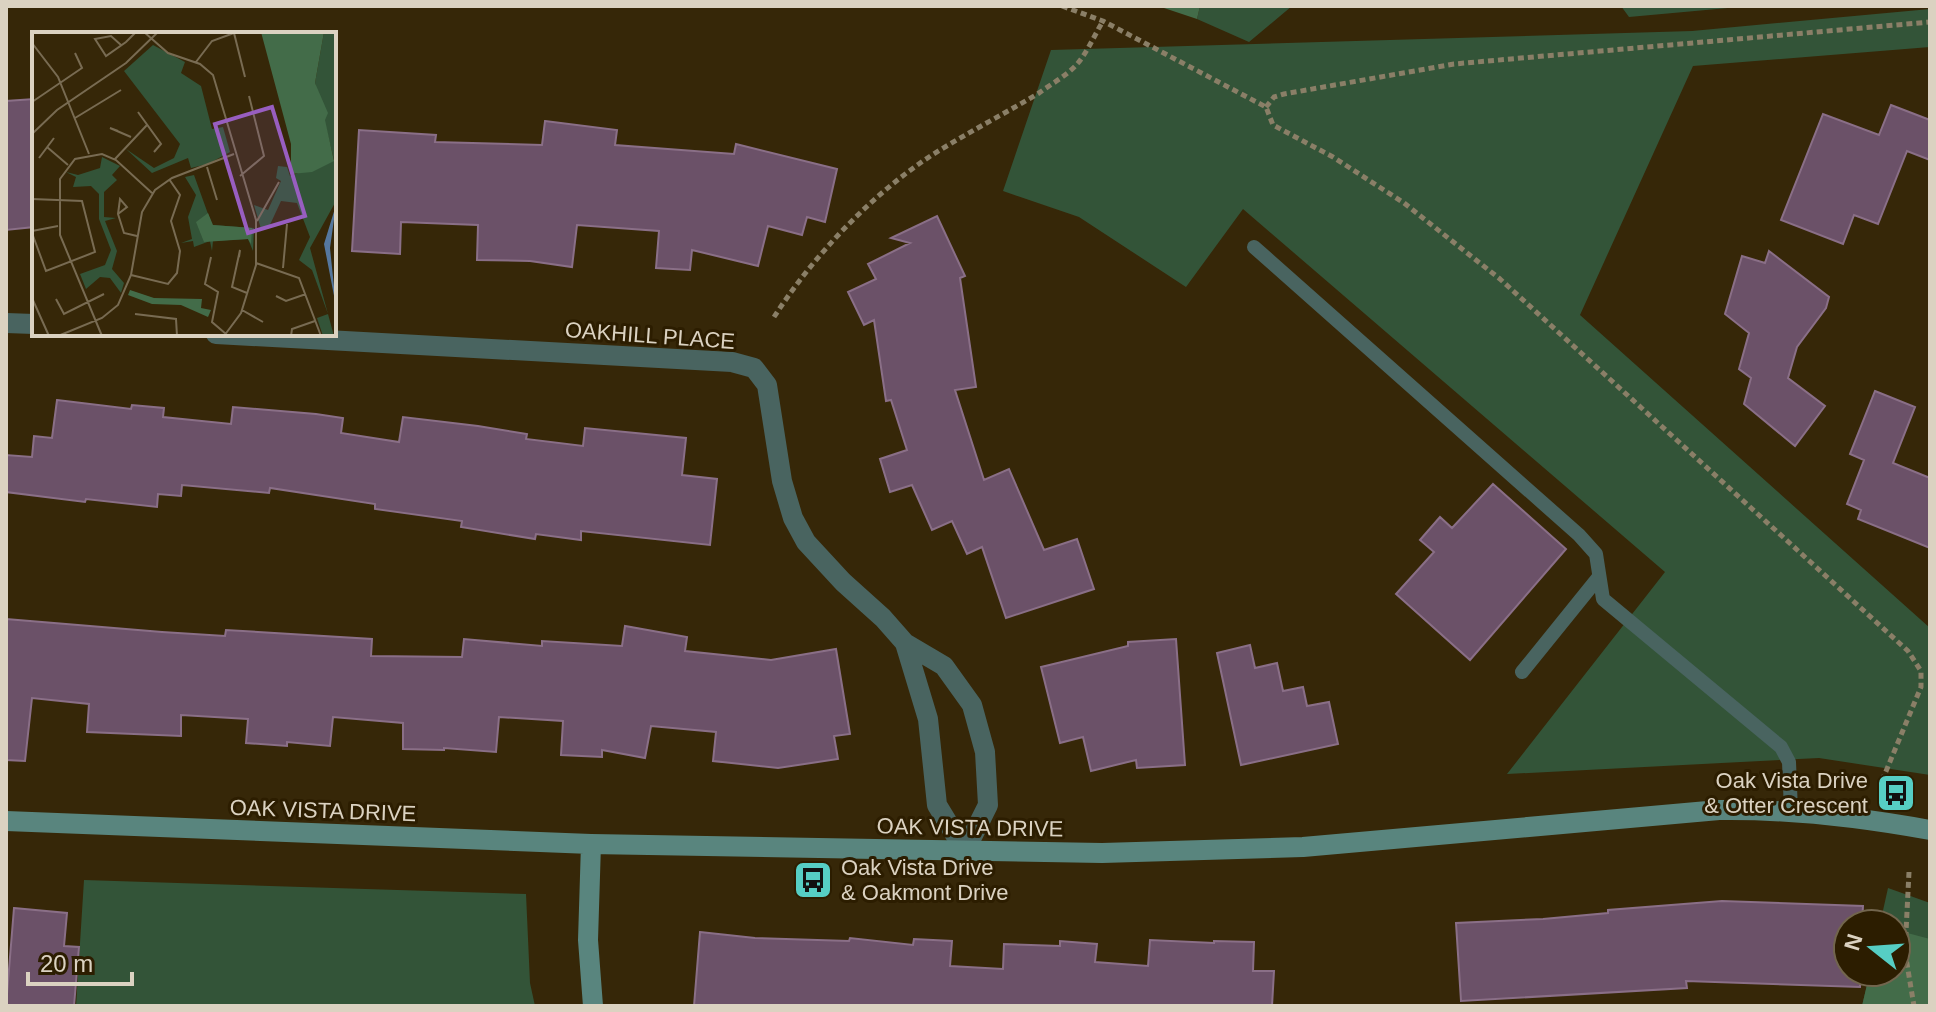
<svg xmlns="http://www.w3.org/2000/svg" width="1936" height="1012" font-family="Arial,sans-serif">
  <rect width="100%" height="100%" fill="#362708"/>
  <!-- green -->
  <path fill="#335438" d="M1200,6H1292L1249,42L1197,19Z
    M1621,6H1750L1629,17Z
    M1930,9V47L1693,66L1580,315L1930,628V775L1819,758L1507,774L1665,572L1243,209L1186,287L1079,217L1003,191L1051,50L1692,31Z
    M84,880L526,894L530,983L535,1006H76Z
    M1888,888L1930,903V1006H1862L1870,972H1896V924H1880Z"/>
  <!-- forest -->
  <path fill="#436c49" d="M1158,6H1200L1197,19Z
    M1896,930L1930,939V1006H1862L1870,972H1896Z"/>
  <!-- building -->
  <path fill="#6b5168" stroke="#8a6f87" stroke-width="2" d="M34,99V227L6,230V101Z
    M1891,105L1930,120V160L1907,151L1878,224L1854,215L1843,244L1781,220L1823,114L1879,135Z
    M545,121L617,130L615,145L734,154L736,144L837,169L825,222L807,217L802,235L768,226L758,266L692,250L690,270L656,268L659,231L577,225L572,267L530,261L477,260L478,225L401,222L400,254L352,251L359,130L436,135L435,142L542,145Z
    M937,216L965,276L960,278L976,387L955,390L984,480L1009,469L1044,550L1077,539L1094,589L1006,618L982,547L967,554L952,521L932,530L912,485L890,492L880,459L907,450L891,400L886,401L874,320L864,325L848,292L876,279L868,264L910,243L891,238Z
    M1769,251L1829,297L1826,308L1797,347L1788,378L1825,406L1795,446L1744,404L1751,378L1739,369L1749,333L1725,314L1742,256L1765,263Z
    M1875,391L1915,407L1893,463L1930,478V548L1858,519L1861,510L1847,504L1864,460L1850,454Z
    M57,400L131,409L132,405L164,408L163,417L231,424L233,407L316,414L343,418L341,433L399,442L403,417L478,426L527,434L526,439L583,446L585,428L686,438L682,475L717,479L710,545L581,531V540L536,534L535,539L461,527L462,521L375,509V504L270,488L269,493L182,485L181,496L158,494L157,507L86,499L85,502L6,492V455L32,457L34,436L52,438Z
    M1493,484L1566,549L1470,660L1396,594L1434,552L1420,540L1440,517L1452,528Z
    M6,619L162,632L225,636L226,630L372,639L371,656L462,657L464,639L542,646V641L622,646L625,626L687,637L685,651L771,660L836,649L850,734L834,736L838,759L778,768L713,761L716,732L651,726L645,758L602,750V757L561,755L563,721L499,717L496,752L444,748V750L403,749V723L333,717L330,746L287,742V746L246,743L248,719L181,715V736L87,732L89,704L32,698L25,761L6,760Z
    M1176,639L1185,765L1137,768L1136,760L1091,771L1083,737L1060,743L1041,667L1128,646V642Z
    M1250,645L1255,668L1277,663L1283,691L1303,687L1307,706L1329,702L1338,744L1241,765L1217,653Z
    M1722,901L1863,906L1862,924H1848V972H1861L1860,987L1686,981L1687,988L1461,1001L1456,923L1543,919L1608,913V910Z
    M14,908L67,913L64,946L79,947L74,1006H6Z
    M700,932L755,938L849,941L850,938L913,945L914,939L952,941L950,966L1003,969L1004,944L1060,946V941L1097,944L1095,962L1148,966L1150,940L1214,943V941L1254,942L1253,971H1274L1272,1006H694Z"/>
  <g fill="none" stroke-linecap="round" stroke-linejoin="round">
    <!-- path -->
    <path stroke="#8a7f67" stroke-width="5" stroke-dasharray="6 4" stroke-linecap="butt" d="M1062,6L1103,21L1266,107L1273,125L1333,157L1404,203L1500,279L1908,651L1921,671V687L1884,776L1882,795
      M1266,107L1274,97L1284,94L1454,64L1930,22
      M774,317C814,255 871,195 932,155C967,133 1004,114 1039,93C1051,84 1068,75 1078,63C1088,51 1095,34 1103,21
      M1909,872L1905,952L1914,1006"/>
    <!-- lane -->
    <path stroke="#496460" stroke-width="14" d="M1254,247L1579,535L1596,554L1603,599L1781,747L1789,762L1791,811
      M1522,672L1598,578"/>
    <!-- street -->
    <path stroke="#496460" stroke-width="20" d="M6,323L34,324
      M216,334L732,362L754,368L767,385L782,481L793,518L806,542L843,582L883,618L905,643L944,666L972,705L985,752L988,805L965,851
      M905,643L928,719L937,805L965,851"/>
    <!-- secondary -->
    <path stroke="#59857e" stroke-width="20" d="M6,821L591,844L1102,853L1303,847L1719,810C1791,809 1859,817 1930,830
      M591,844L588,940L593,1006"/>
  </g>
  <!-- icons -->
  <defs>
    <symbol id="bus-square" viewBox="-11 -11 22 22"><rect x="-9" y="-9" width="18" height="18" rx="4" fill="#56cec4" stroke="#2c1d00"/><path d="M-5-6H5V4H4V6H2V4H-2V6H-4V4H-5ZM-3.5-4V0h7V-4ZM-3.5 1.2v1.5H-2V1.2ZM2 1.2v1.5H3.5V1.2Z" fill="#111"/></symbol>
  </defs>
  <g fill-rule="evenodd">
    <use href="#bus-square" x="1874" y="771" width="44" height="44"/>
    <use href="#bus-square" x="791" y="858" width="44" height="44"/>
  </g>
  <g text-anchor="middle" stroke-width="6" stroke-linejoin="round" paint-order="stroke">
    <!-- street labels -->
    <g font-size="22" fill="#dbd2c1" stroke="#2c1d00">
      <text transform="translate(650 335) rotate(4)" y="8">OAKHILL PLACE</text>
      <text transform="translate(323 810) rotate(2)" y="8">OAK VISTA DRIVE</text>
      <text transform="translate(970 827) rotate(1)" y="8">OAK VISTA DRIVE</text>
    </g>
    <!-- poi labels -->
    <g font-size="22" fill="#dbd2c1" stroke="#2c1d00" text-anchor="end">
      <text x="1868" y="788">Oak Vista Drive<tspan x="1868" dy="25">&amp; Otter Crescent</tspan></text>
      <text x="841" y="875" text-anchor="start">Oak Vista Drive<tspan x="841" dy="25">&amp; Oakmont Drive</tspan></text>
    </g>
  </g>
  <!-- overview -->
  <g transform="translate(32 32)">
    <rect width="304" height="304" fill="#362708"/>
    <path d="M292,0H304V169L278,216L302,304H291L285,286L296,282L280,238L267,228L278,205L265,171L249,169L236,197H229L222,173L236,178L249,149L244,146L246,134L255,135L258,144L302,128L283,51ZM121,13L153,30L149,41L169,54L180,97L191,95L198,120L176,132L159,136L156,126L120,141L94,117L122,136L142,126L148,112L92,39ZM70,125L88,134L80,143L85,148L72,160V185L84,186L73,189L85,219L80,237L92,251L89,261L78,246L68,245L54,257L48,242L73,233L79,218L67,187V162L59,154L41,155L44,145L34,140L46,143L68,136ZM162,143L180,193L222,196L221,219L216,207L181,209L180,219L178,209L162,215L161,209L149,211L160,207L156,185L164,163L153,145Z" fill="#335438"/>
    <path d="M229,0H292L283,51L296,81L293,88L302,129L280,140L259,142V112ZM176,181L181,193L220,196L219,212L216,207L172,210L164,190ZM98,258L122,266L170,267L169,276L179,278L176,285L149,273L120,272L96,263Z" fill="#436c49"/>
    <path d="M304,173L298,216L304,274L292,212Z" fill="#55779e"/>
    <path fill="none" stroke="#786b52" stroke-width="2" d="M112,0L136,21L168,32L181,43L224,188V233L209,281L192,304M202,1L213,45M0,11L26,45L57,122M89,13L79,4L63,7L74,24L94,10L104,0M164,30L180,9L202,1M0,70L50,36L43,21M106,80L129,112L122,120M43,86L89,58M86,99L78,96L99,105M0,102L25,78L94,31L126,0M15,115L36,133M7,126L22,106M83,127L115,93M175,135L185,168M208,144L232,124L217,64M0,167L50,169L63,220L14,239L0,201M86,182L95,175L88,167L86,182L92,201L105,204M225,189L247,150M0,199L26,194M179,225L173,252L186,260L180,290L194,302M207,225L208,218L200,255L215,261M224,231L267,246L289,304M251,236L255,192M99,243L136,252L145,241L148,219L139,189L148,163L137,147M244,264L254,269L274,262M0,266L17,304M24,267L32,282L72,262M210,278L231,290M103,282L144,287L145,304M26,304L70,286L86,273L99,243L110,180L123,158L140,146L202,122M70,304L28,203V147L43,127L70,122L84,128L120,161M259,304L260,297L283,289"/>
    <path fill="#985ec0" fill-opacity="0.15" stroke="#985ec0" stroke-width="4" d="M240,75L273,184L216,201L183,92Z"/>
    <rect width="304" height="304" fill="none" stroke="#dbd2c1" stroke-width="4"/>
  </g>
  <!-- border -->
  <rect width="1936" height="1012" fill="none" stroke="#dbd2c1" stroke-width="16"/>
  <!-- north arrow -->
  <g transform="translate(1872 948) rotate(287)"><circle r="38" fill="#2c1d00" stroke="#72654d" stroke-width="2"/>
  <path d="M0-6L14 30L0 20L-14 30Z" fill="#56cec4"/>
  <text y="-12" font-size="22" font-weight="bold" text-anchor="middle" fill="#dbd2c1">N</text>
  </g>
  <!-- scale -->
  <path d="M28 972v12h104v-12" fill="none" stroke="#dbd2c1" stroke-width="4"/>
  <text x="40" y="972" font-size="24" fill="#dbd2c1" stroke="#2c1d00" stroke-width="6" paint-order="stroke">20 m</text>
</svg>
